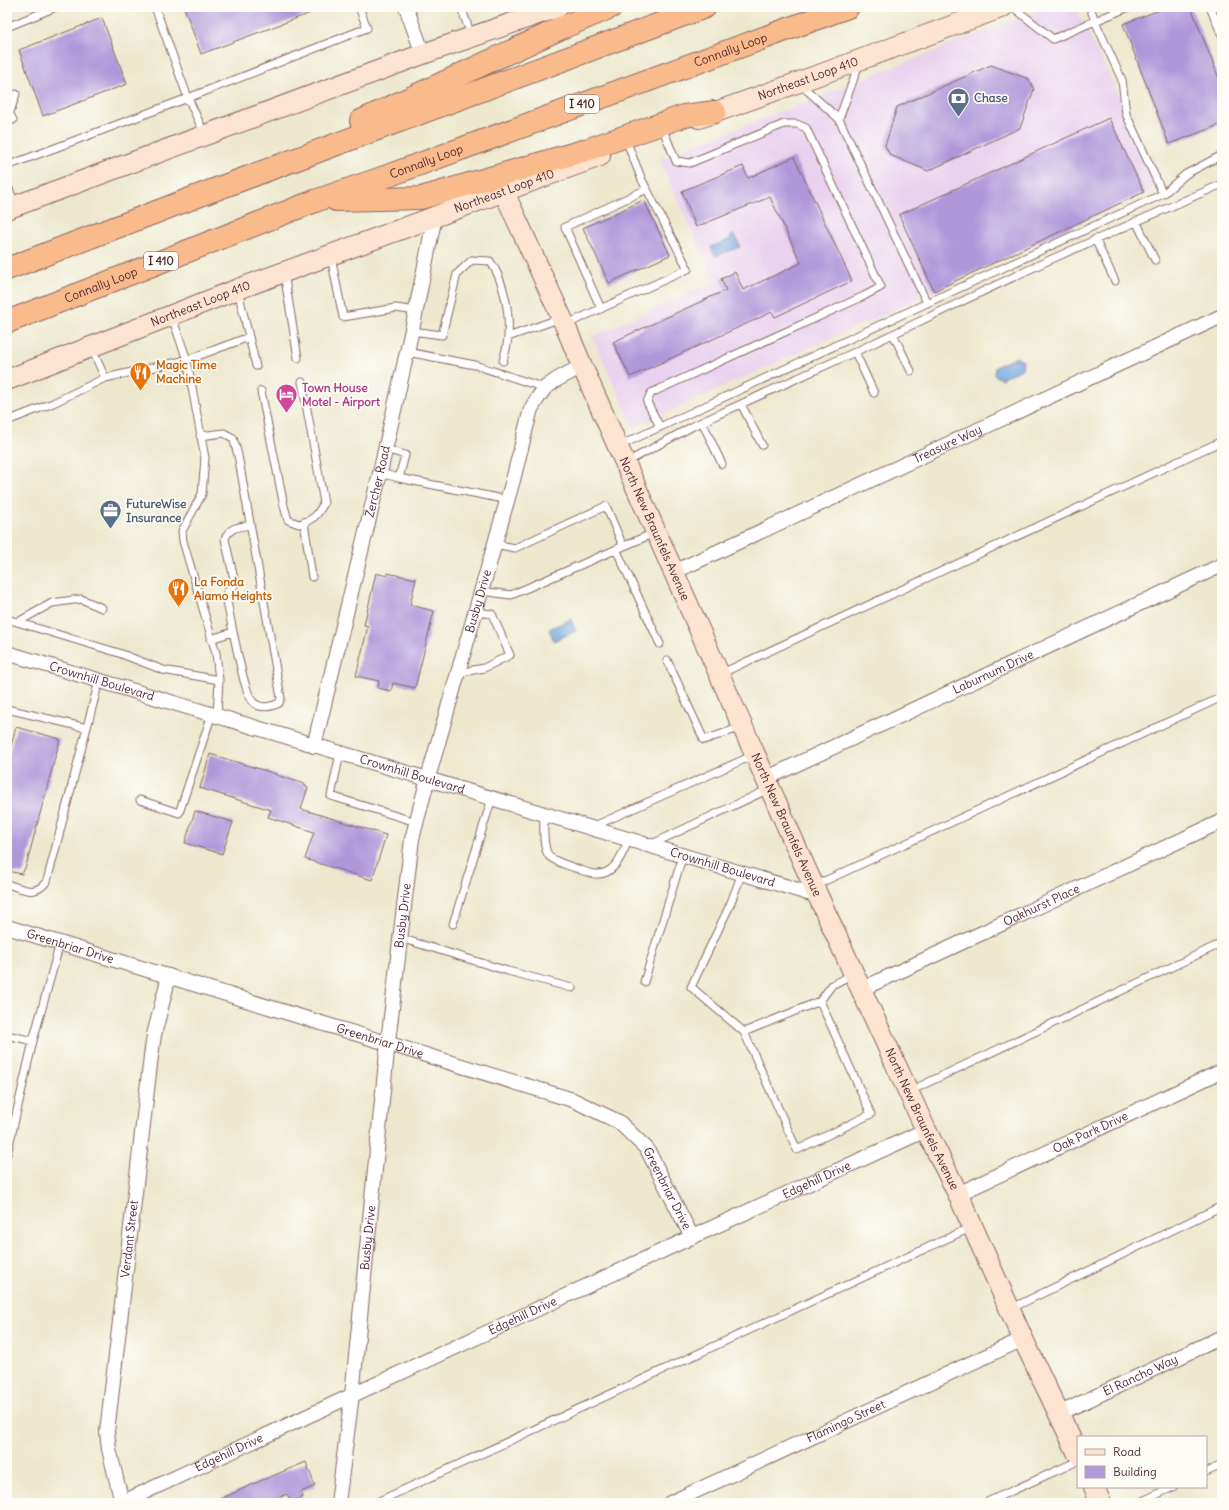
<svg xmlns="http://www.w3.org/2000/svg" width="1229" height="1510" font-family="Delius,sans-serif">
  <rect width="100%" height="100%" fill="#fdfcf7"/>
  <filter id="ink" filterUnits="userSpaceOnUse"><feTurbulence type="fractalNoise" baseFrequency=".025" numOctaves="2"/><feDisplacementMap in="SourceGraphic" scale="8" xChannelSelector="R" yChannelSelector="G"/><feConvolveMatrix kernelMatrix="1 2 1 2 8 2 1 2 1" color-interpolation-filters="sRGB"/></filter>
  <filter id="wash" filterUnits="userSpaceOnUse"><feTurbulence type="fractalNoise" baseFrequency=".012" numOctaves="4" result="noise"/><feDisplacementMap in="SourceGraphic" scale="16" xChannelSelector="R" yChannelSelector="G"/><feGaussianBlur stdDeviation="0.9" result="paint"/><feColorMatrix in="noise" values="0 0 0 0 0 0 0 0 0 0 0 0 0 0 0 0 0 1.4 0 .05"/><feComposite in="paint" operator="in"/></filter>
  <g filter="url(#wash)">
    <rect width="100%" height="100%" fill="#ede8cd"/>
    <!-- built -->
    <path fill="#e9d2ee" d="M1047,7H1076L1162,185L913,301L634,427L592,337L715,281L659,159Z"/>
    <!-- water -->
    <path fill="#70a2db" stroke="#5d6083" d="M732,235L736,237L740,247L715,256L711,247L729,240Z
      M1016,357L1023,361L1022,369L1001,379L994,375L995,367Z
      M571,619L576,631L554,641L549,629Z"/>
    <g id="blocks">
      <!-- building -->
      <path fill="#af98da" d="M184,7H324V8L201,54Z
        M1167,7H1191L1222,86V124L1169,144L1123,24Z
        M102,18L127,84L43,116L19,50Z
        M991,65L1029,79L1034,89L1020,128L928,171L890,155L885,146L897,107Z
        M1109,118L1144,192L934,291L899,215Z
        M794,157L852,281L775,317L772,312L630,377L613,342L726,290L721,279L735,272L743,290L801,263L770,197L696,227L682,191L743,166L748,178Z
        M644,200L670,255L609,283L583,228Z
        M376,573L387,576V573L416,579L410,605L434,611L415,688L393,683L391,691L378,688L379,681L356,676L368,626L364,625Z
        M16,727L60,739L26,866L22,874L7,871V762Z
        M210,754L276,774V775L305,784L304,785L308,787L301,809L386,835L372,880L305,859L314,832L268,817L271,810L200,788Z
        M195,811L233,822L222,854L185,843Z
        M306,1462L315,1486L301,1492L303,1497L291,1502L287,1494L266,1503H212L253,1484Z"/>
    </g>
  </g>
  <g filter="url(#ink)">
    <use href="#blocks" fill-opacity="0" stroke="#836564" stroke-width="1"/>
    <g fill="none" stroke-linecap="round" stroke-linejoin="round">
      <defs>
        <path id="lane" d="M461,7L471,35
          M1013,7L1053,39L1095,21L1090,7
          M1129,7L1095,21L1122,80L1126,114L1163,194
          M1210,7L1222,35
          M7,27L56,7
          M800,84L839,119L859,64
          M8,96L9,110
          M7,109L13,120L7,122
          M10,112L16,94
          M839,119L927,303L1163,194L1186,174L1222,155
          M205,135L188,98L367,28L359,7
          M7,166L188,98L155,7
          M7,184L15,204
          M1136,221L1155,260
          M1095,239L1115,281
          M331,257L343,317L396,308L416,311
          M284,273L298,358
          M238,291L256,366
          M601,309L565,227L647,189
          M172,317L187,360L205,458L202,494L182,531L183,541L216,653L219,680L217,716
          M567,324L688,269L642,180L628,145
          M412,331L442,335L457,274L472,260L490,261C504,280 510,313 508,336C508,344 505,353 503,361
          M893,334L911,371
          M508,337L561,318
          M92,349L105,378
          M407,352L475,365L545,388
          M855,352L874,393
          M261,391L284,506L288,520L299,524C313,520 317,516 324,503L302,382
          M741,404L762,445
          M7,421L53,403L105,378L187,360L249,337
          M702,422L722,464
          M660,427L647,402L651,393L864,296L881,287L806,128L797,124H784L690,163L676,161L664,132
          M200,436L224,433L233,438L238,455L281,698L279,703C272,707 261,709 254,703C244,694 237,647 233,632L211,639
          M619,446L927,303
          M627,462L695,425L855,352L1045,262L1222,184
          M380,473L399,478L405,455L385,449
          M399,478L508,500
          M304,522L312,577
          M495,544L515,548L606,506L623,546
          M616,549L660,644
          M481,591L511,595L654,533
          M7,619L119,653L163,670L219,680
          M18,622L52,603L81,599L102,608
          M233,632L226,596L227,592L234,586V579L225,539C229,527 239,527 250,525
          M667,660L704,740L742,727
          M458,673L484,668L510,655L492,614L476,612
          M720,674L1222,441
          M7,709L87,728
          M340,753L331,796L416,822
          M140,800L179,813L212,714
          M544,813C544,825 542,847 549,856C555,862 567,865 575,868C582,870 591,875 598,874C616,874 623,852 629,839
          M592,827L754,755
          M652,844L769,789
          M742,873L730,905L691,987L744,1032L820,1001L832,985L853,974
          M7,884C24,889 35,897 47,881L99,681
          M816,885L1222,697
          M453,924L492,798
          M400,938L508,971L572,988
          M644,982L683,855
          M744,1032L797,1150L871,1114L820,1001
          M7,1035L33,1041
          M910,1091L1222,943
          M7,1154L33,1041L60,943
          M1010,1309L1222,1206
          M1206,1472L1222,1465
          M375,1503L972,1227
          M985,1503L1078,1461
          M1138,1503L1173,1487"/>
        <g id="street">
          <path d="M406,7L423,54"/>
          <path id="s1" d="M674,572L1222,316"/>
          <path id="s2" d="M7,653L818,896"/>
          <path id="s3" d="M314,746L380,473L413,325L435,216"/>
          <path id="s4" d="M765,779L1222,565"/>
          <path id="s5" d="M7,927L573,1100L619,1122L647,1149L692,1237"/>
          <path id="s6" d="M862,989L1222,821"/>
          <path id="s7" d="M958,1194L1222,1071"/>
          <path id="s8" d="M1058,1414L1222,1337"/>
          <path id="s9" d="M121,1503L692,1237L926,1130"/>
          <path id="s10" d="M122,1503L109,1449L107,1432L151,1056L154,1035L169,976"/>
          <path id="s11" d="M338,1503L352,1395L388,1042L412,839L428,778L513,480L526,428L531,409L537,399L545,388L556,380L582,366"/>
          <path id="s12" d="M670,1503L1023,1339"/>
        </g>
        <g id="secondary">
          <path id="s13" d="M699,118L827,72L1003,7"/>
          <path id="s14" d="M504,192L565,325L582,366L818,896L926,1130L958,1194L1023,1339L1078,1454"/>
          <path d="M7,209L423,54L558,7"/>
          <path id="s15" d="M7,380L238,289L600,156"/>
          <path d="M1094,1487L1101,1503"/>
        </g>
        <g id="highway">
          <path d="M361,121L559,29L611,7"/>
          <path d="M336,200L421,198L586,150L684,116L715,112"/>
          <path d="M7,269L211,191L705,7"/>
          <path id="s16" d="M7,322L315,201L379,179L848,7"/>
        </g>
      </defs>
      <!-- lane casing -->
      <use href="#lane" stroke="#836564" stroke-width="9"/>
      <!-- street casing -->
      <use href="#street" stroke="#836564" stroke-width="16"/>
      <!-- secondary casing -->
      <use href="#secondary" stroke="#836564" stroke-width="22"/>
      <!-- highway casing -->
      <use href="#highway" stroke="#836564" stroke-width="24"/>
      <!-- lane -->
      <use href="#lane" stroke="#fff" stroke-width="7"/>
      <!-- street -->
      <use href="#street" stroke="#fff" stroke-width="14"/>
      <!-- secondary -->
      <use href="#secondary" stroke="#fde4d1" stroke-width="20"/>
      <!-- highway -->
      <use href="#highway" stroke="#fabb8c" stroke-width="22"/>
    </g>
  </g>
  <!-- icons -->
  <defs>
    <symbol id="bank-pin" viewBox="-11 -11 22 30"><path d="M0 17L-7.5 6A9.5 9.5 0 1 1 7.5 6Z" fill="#5c6f8a" stroke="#fdfcf7"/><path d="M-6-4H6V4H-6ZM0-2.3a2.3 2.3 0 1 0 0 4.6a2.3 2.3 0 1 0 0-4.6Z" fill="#fff"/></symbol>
    <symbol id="restaurant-pin" viewBox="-11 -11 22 30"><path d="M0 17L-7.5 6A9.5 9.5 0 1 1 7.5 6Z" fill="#e8710a" stroke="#fdfcf7"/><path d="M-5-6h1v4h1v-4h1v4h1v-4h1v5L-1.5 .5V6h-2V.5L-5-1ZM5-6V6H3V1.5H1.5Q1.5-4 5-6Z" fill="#fff"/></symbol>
    <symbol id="hotel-pin" viewBox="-11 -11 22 30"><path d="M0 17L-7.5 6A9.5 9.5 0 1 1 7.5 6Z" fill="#d1479c" stroke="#fdfcf7"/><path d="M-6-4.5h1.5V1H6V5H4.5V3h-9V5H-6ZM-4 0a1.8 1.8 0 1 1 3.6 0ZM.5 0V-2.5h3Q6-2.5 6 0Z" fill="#fff"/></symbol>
    <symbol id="office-pin" viewBox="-11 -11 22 30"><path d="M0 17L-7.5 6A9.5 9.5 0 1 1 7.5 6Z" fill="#5c6f8a" stroke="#fdfcf7"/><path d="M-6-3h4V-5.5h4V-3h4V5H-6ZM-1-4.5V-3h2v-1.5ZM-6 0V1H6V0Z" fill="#fff"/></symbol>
  </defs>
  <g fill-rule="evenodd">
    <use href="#bank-pin" x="946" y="86" width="25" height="34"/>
    <use href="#restaurant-pin" x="128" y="360" width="25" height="34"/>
    <use href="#hotel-pin" x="274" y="382" width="25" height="34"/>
    <use href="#office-pin" x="98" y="498" width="25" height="34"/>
    <use href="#restaurant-pin" x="166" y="576" width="25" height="34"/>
  </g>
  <g text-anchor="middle" stroke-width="3.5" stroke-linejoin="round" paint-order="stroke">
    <!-- shield labels -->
    <g fill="#fdfcf7" stroke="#806168" stroke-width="1">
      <rect x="565" y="95" width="34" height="18" rx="3"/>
      <rect x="144" y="252" width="34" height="18" rx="3"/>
    </g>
    <g font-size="11" font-weight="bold" fill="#4a1f2b">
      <text x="582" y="108">I 410</text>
      <text x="161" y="265">I 410</text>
    </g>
    <!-- street labels -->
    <g font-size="12" fill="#4a1f2b" stroke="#fdfcf7">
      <text dy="4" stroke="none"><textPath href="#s16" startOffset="773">Connally Loop</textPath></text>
      <text dy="4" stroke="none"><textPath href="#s13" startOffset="116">Northeast Loop 410</textPath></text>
      <text dy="4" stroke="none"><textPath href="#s16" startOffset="449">Connally Loop</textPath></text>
      <text dy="4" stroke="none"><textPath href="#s15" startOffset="532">Northeast Loop 410</textPath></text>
      <text dy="4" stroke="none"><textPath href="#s16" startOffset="101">Connally Loop</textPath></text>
      <text dy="4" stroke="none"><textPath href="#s15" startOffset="208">Northeast Loop 410</textPath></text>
      <text dy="4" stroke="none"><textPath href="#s1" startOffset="302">Treasure Way</textPath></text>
      <text dy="4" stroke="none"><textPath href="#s3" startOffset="272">Zercher Road</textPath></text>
      <text dy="4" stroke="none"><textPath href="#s14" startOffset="369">North New Braunfels Avenue</textPath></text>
      <text dy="4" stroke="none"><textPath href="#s11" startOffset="915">Busby Drive</textPath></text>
      <text dy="4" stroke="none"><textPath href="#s4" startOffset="252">Laburnum Drive</textPath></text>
      <text dy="4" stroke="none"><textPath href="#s2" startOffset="99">Crownhill Boulevard</textPath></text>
      <text dy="4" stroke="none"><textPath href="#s2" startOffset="423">Crownhill Boulevard</textPath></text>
      <text dy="4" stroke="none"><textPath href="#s14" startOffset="693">North New Braunfels Avenue</textPath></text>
      <text dy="4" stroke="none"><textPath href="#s2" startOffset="747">Crownhill Boulevard</textPath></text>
      <text dy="4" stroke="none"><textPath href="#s6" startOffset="198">Oakhurst Place</textPath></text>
      <text dy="4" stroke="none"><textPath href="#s11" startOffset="591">Busby Drive</textPath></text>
      <text dy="4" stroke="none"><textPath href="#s5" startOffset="66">Greenbriar Drive</textPath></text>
      <text dy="4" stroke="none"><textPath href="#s5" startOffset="390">Greenbriar Drive</textPath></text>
      <text dy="4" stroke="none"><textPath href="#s14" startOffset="1017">North New Braunfels Avenue</textPath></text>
      <text dy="4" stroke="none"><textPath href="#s7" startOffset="146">Oak Park Drive</textPath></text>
      <text dy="4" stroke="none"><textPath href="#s9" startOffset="767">Edgehill Drive</textPath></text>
      <text dy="4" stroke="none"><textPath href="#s5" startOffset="726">Greenbriar Drive</textPath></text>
      <text dy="4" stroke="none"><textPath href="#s11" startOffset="267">Busby Drive</textPath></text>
      <text dy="4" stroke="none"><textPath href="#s10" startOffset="267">Verdant Street</textPath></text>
      <text dy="4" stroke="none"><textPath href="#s9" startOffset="443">Edgehill Drive</textPath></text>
      <text dy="4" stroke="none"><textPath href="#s8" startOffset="91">El Rancho Way</textPath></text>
      <text dy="4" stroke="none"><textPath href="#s12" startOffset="194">Flamingo Street</textPath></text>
      <text dy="4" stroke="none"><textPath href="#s9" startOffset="119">Edgehill Drive</textPath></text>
    </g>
    <!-- service labels -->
    <g font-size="12" font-weight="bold" fill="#4e5e75" stroke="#fdfcf7" text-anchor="start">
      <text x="974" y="102">Chase</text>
      <text x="126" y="508">FutureWise<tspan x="126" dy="14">Insurance</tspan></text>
    </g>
    <!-- food labels -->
    <g font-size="12" font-weight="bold" fill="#c56008" stroke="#fdfcf7" text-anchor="start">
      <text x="156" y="369">Magic Time<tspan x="156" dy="14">Machine</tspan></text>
      <text x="194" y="586">La Fonda<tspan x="194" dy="14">Alamo Heights</tspan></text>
    </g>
    <!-- hotel labels -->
    <g font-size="12" font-weight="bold" fill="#b23c85" stroke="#fdfcf7" text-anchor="start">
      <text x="302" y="392">Town House<tspan x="302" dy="14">Motel - Airport</tspan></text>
    </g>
  </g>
  <!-- margin -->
  <rect width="1229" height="1510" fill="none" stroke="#fdfcf7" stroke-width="24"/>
  <!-- legend -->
  <rect x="1077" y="1436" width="130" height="52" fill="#fdfcf7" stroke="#b5a4a5"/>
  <rect x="1085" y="1449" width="20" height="6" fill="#fde4d1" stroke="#b5a4a5"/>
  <text x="1113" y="1456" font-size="12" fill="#4a1f2b">Road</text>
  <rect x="1085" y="1466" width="20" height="12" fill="#af98da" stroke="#b5a4a5"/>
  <text x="1113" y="1476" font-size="12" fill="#4a1f2b">Building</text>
</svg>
